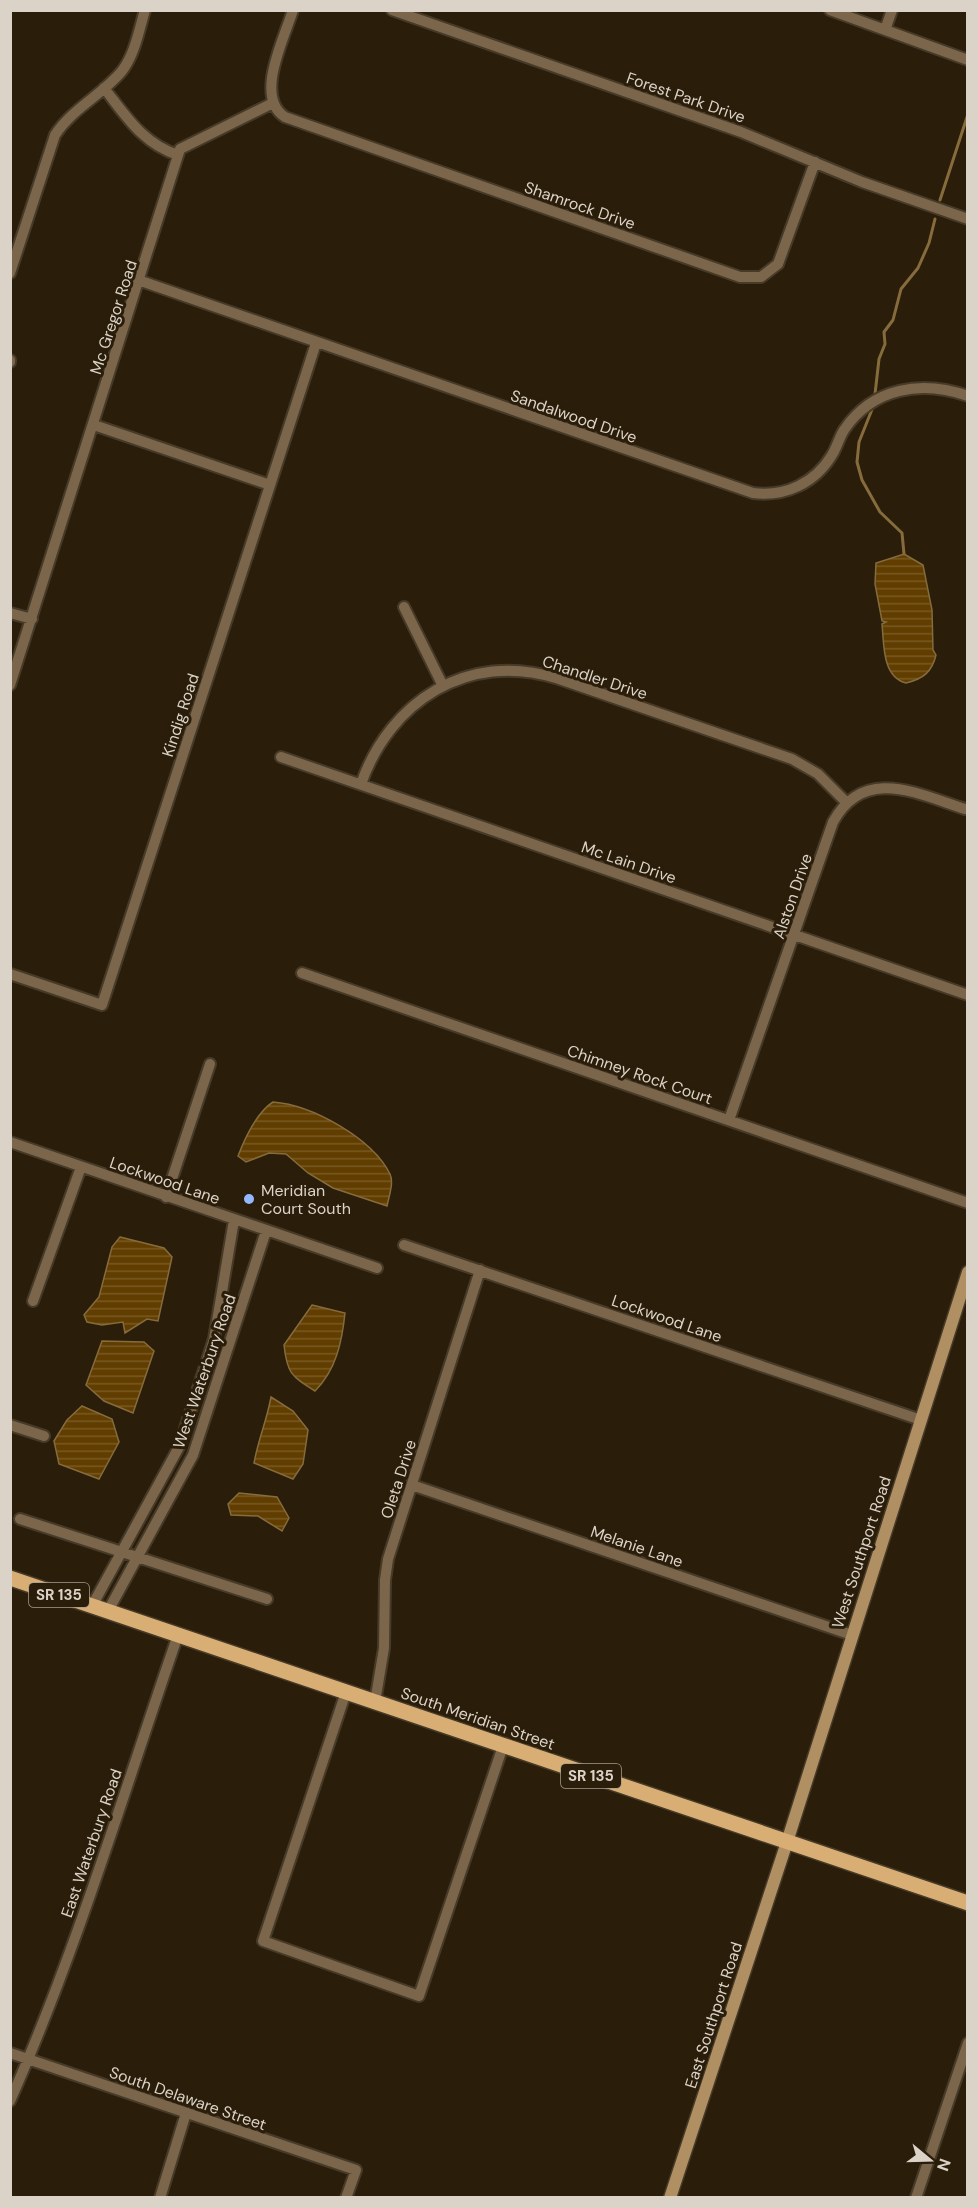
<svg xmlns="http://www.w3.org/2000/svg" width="978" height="2208" font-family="'DM Sans',sans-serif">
  <defs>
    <pattern id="water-rules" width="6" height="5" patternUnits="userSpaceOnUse" patternTransform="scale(1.5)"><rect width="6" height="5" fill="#613e00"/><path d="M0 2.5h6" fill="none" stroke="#775924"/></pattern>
  </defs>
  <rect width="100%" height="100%" fill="#2a1d09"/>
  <!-- water -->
  <path fill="url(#water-rules)" stroke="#866b3c" stroke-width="1.5" d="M904,554L923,565L932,610L933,650L936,655C932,672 923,679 906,683C882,677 884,644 882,624L886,622L882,621L875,584L876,563Z
    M273,1102C312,1105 372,1138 390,1174C394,1183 389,1196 387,1206L333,1188L308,1173L286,1154L269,1153L246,1162L238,1156C245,1138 256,1113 273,1102Z
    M120,1237L164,1248L172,1257L158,1321L147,1319L125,1333L123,1322L102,1325L87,1322L84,1315L99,1297L112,1247Z
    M312,1305L345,1313C342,1342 336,1370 315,1391C291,1376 287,1373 284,1345Z
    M102,1341L144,1342L154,1351L133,1413L104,1401L86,1385Z
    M271,1397L293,1411L308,1430L303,1464L293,1479L254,1463C258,1440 267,1420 271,1397Z
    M82,1406L112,1419L119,1442L99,1479L59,1464L54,1441L67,1420Z
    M239,1493L277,1497L289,1518L282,1531L258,1516L231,1515L228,1504Z"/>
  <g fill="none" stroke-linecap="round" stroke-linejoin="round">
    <!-- stream -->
    <path stroke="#866b3c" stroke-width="3" d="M940,200L968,114
      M875,394L879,359L885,344L884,332L893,320L901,289L918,268L929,243L935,219
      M873,407L859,442L857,462L862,480L880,512L902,533L904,554"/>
    <defs>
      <path id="street" d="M293,10C284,39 254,97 285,117L740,277H761L778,264L815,162
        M392,10L741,132L862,182L968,219
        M830,10L968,60
        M885,30L892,10
        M104,88C126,116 143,144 178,155
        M10,273L55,135C73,108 102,95 122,71C135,54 139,30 145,10
        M141,281L753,493C786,497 815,483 832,455C837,447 839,438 844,430C873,387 922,380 968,396
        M10,360V362
        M94,425L270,485
        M404,607L443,686
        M10,613L32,619
        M10,685L180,149L273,103
        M281,757L968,995
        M361,784C390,701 468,651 556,678L792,759L818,774L847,803
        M302,973L968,1203
        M10,974L102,1005L316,343
        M729,1120L833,822C864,765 918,794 965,809
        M10,1142L377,1268
        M166,1197L210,1064
        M404,1245L921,1420
        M33,1301L81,1167
        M10,1425L44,1436
        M412,1485L852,1635
        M20,1519L267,1599
        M92,1606L179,1447L214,1339L234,1220
        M108,1611L193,1455L266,1231
        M346,1692L263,1941L419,1996L503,1746
        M375,1702L384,1648L385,1580L388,1559L480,1270
        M10,2053L356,2170L346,2198
        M10,2101C77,1950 124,1791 178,1635
        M160,2198L186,2113
        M916,2198L968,2043"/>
      <path id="secondary" d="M670,2198L787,1842L968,1272"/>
      <path id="primary" d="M10,1578L968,1903"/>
    </defs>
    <!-- street casing -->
    <use href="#street" stroke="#463a28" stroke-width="14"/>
    <!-- secondary casing -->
    <use href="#secondary" stroke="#463a28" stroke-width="15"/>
    <!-- primary casing -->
    <use href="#primary" stroke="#463a28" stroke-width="18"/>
    <!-- street -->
    <use href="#street" stroke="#7b664b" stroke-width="10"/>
    <!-- secondary -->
    <use href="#secondary" stroke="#b08f63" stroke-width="12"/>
    <!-- primary -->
    <use href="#primary" stroke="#d9ae74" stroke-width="15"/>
  </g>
  <!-- markers -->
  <circle fill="#94b7fd" stroke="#2a1d09" stroke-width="2" cx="249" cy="1199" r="6"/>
  <g text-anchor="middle" stroke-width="6" stroke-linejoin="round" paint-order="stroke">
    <!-- shield labels -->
    <g fill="#2a1d09" stroke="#a79c8f" stroke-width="1.5">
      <rect x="29" y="1583" width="60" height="24" rx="4.5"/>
      <rect x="561" y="1764" width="60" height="24" rx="4.5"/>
    </g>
    <g font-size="15" font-weight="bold" fill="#dcd3c8">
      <text x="59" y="1600">SR 135</text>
      <text x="591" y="1781">SR 135</text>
    </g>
    <!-- street labels -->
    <g font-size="16" fill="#dcd3c8" stroke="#2a1d09">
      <text transform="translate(686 97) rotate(19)" y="6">Forest Park Drive</text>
      <text transform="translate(580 205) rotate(19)" y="6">Shamrock Drive</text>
      <text transform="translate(113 317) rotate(-72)" y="6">Mc Gregor Road</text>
      <text transform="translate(574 416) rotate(19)" y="6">Sandalwood Drive</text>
      <text transform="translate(595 677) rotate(18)" y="6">Chandler Drive</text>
      <text transform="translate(180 715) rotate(-72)" y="6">Kindig Road</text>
      <text transform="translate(629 862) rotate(19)" y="6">Mc Lain Drive</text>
      <text transform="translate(792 896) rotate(-71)" y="6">Alston Drive</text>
      <text transform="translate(640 1074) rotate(19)" y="6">Chimney Rock Court</text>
      <text transform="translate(165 1180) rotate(19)" y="6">Lockwood Lane</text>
      <text transform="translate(667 1318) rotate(19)" y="6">Lockwood Lane</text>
      <text transform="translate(204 1371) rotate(-71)" y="6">West Waterbury Road</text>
      <text transform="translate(398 1479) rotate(-72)" y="6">Oleta Drive</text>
      <text transform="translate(637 1546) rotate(19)" y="6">Melanie Lane</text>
      <text transform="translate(861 1552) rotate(-72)" y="6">West Southport Road</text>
      <text transform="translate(478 1718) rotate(19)" y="6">South Meridian Street</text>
      <text transform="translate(91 1843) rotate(-71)" y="6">East Waterbury Road</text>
      <text transform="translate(713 2015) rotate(-72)" y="6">East Southport Road</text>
      <text transform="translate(188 2098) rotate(19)" y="6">South Delaware Street</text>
    </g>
    <!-- poi labels -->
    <g font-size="16" fill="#dcd3c8" stroke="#2a1d09" text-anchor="start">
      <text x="261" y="1196">Meridian<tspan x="261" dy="18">Court South</tspan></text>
    </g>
  </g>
  <!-- border -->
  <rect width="978" height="2208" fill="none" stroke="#dcd3c8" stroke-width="24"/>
  <!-- north arrow -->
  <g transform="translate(930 2160) rotate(109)" stroke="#2a1d09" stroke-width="4.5" paint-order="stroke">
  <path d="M0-4.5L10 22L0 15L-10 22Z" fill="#dcd3c8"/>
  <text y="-9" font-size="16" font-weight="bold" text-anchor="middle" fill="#dcd3c8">N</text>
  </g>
</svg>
